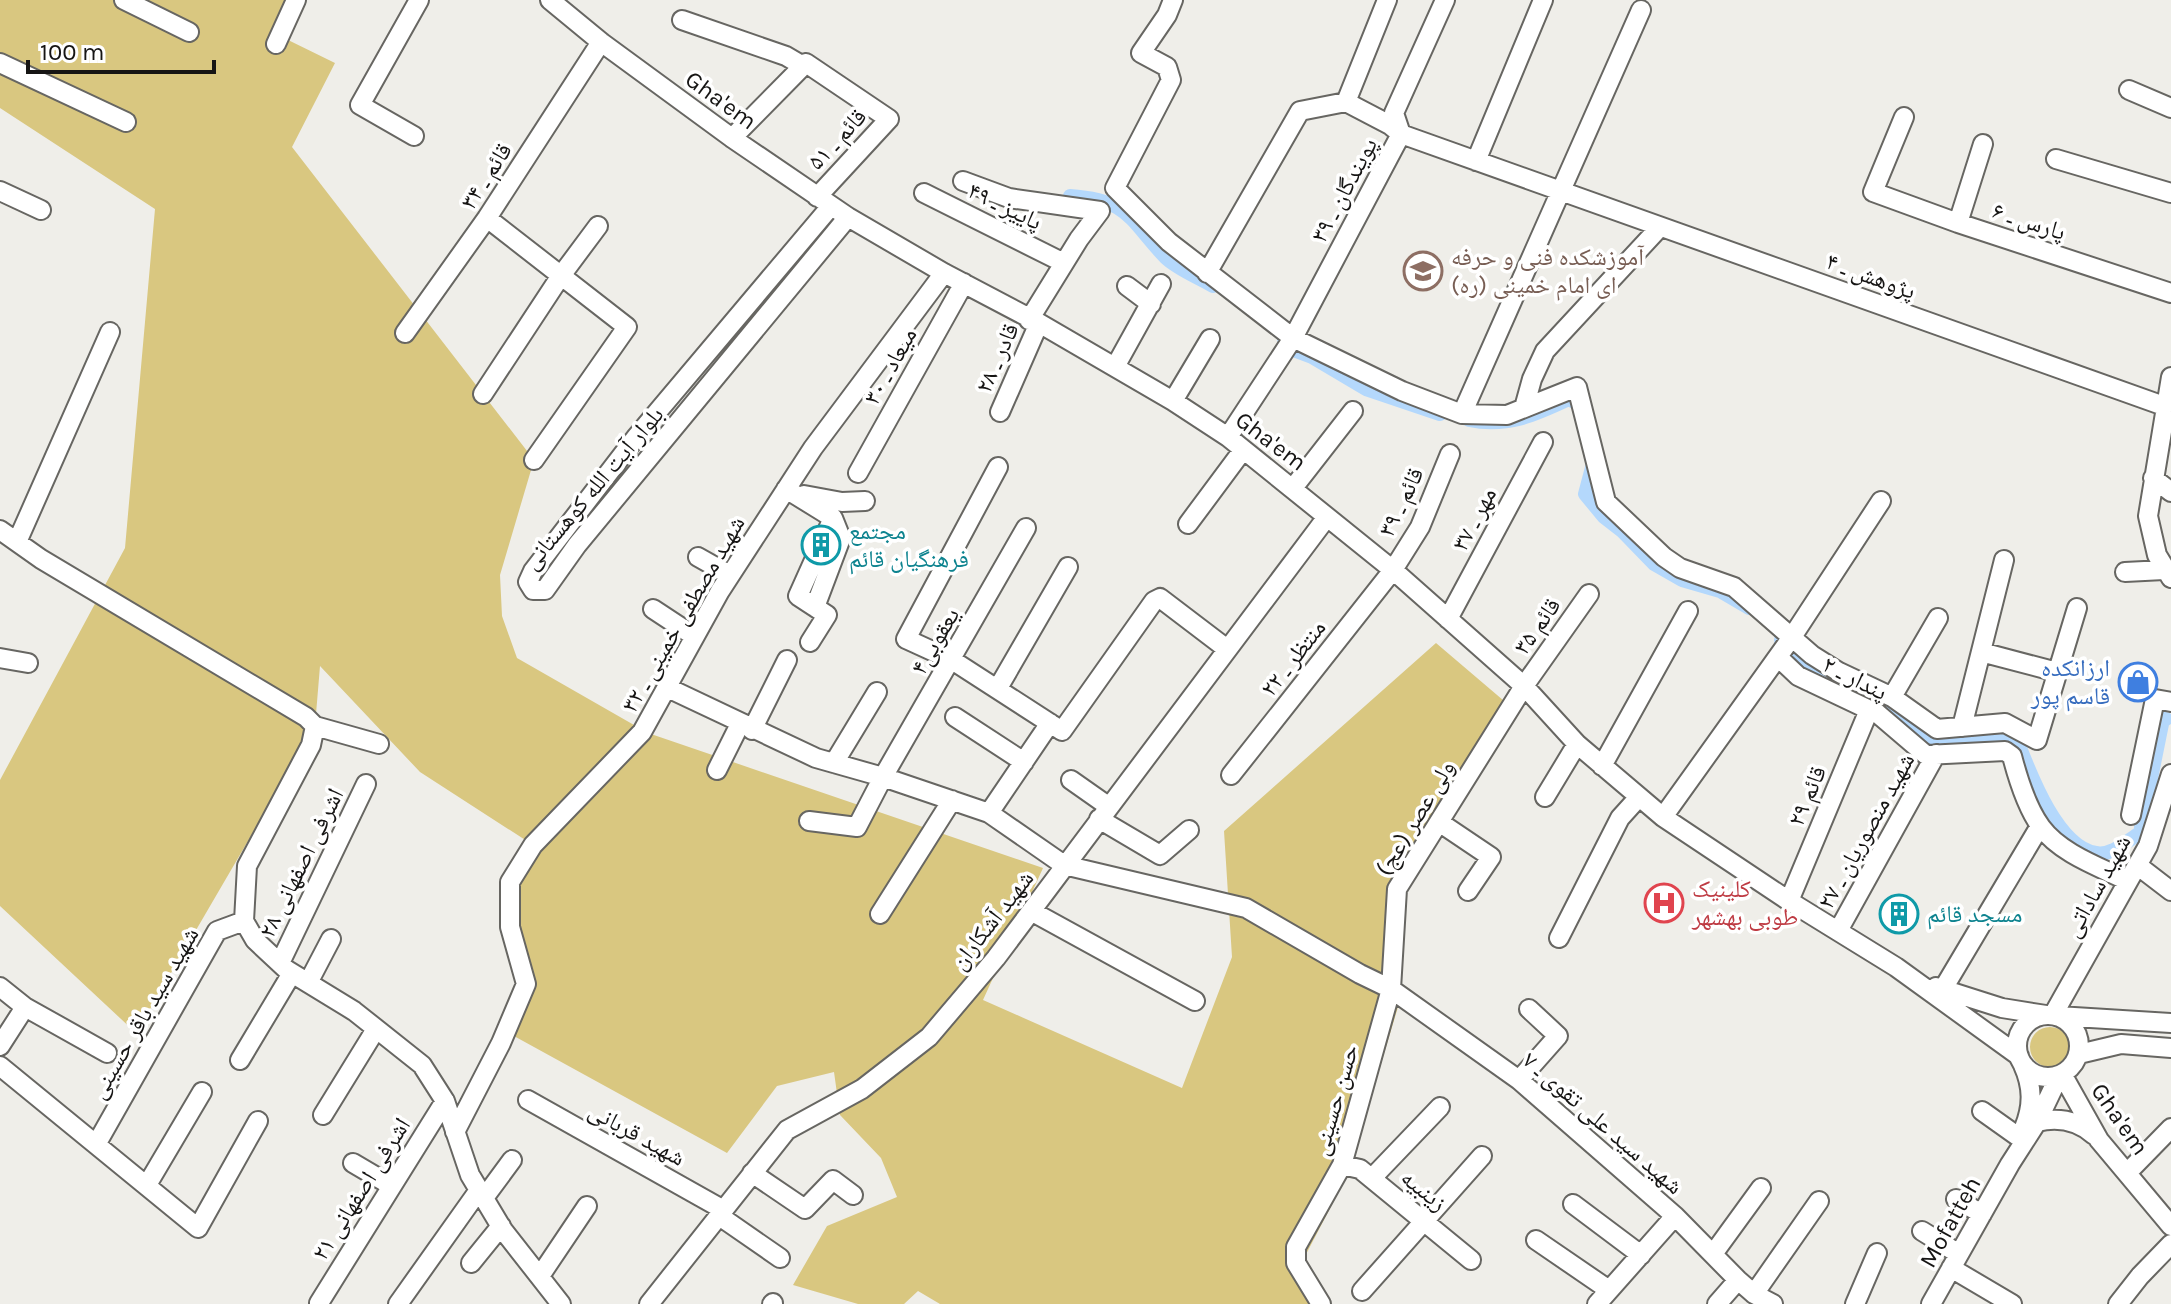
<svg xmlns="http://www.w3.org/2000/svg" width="2171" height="1304" font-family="Karla,'Noto Naskh Arabic',sans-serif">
  <rect width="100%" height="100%" fill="#efeee9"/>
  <!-- green -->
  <path fill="#d9c780" d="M0,0H300L284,38L335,63L292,147L534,460L500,575L502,616L517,658L648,733L1043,868L983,1000L1182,1088L1232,957L1224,831L1436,643L1517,712L1405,888L1401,997L1348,1174L1303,1260L1329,1304H940L918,1291L904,1304H858L793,1285L827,1226L897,1197L881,1158L840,1115L834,1072L777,1086L727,1153L505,1031L526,984L510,882L533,845L420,772L320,666L315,726L136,1033L0,906V780L125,548L155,209L0,108Z
    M2030 1047a20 20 0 1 1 40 0a20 20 0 1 1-40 0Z"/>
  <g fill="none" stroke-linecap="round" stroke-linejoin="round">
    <!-- canal -->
    <path stroke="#b4d8fc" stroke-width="14" d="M1070,196C1129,200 1129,219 1165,257C1177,269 1198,277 1213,286
      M1284,339L1296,351L1312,357L1366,389L1440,414
      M1469,420C1507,428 1535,415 1569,399L1582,406L1584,412
      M1594,460L1585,494L1604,517L1622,531L1654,564L1682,580L1720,591L1749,608
      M1781,640L1802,663L1845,685
      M1878,698C1895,709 1906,729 1920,737C1949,754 1988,733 2019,745C2031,776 2058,847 2096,853C2112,856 2127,841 2140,833L2163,719H2166"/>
    <defs>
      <path id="minor" d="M124,0L189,32
        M550,0L601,42L732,138L848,217L944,273L1039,323L1173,401L1228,437L1393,570L1524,686L1577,744L1663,817L1789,901L1896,967L2019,1056
        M1173,0L1167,15L1141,53L1167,67L1171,80L1115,188L1169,242L1293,338L1402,391L1462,414L1507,415L1577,387L1606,502L1664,557L1680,568L1734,587L1812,655L1839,672L1892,697L1937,729L2005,723L2037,740L2077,608
        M682,20L786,56L803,66
        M276,44L296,0
        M0,63L126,122
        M2129,90L2171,108
        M1346,102L1387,0
        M1904,117L1873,192L1958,223L2171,293
        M414,136L360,105L419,0
        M732,138L806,63L889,119L817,197
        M2056,159L2171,193
        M1476,161L1543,0
        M963,181L1009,198L1100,211L1079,239L1029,320
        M0,191L41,210
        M924,193L1064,263
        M831,206L637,436L533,571L528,582L533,590H545L577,545L848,217
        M487,218L627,327L534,460
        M1958,223L1983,144
        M1207,273L1300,111L1346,102L1390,125L1401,134L2164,406
        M1127,286L1151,304
        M405,333L487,218L601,42
        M1115,367L1161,284
        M2171,377L2148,516L2157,555L2171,578
        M483,394L560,277L598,226
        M1173,401L1210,339
        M1524,408L1532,379L1545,351L1660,227
        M1000,412L1039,323
        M1462,414L1641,10
        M1228,437L1293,338L1401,134L1394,113L1445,0
        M998,467L906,639L952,660L1062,731L1154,601L1160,598L1227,649
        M858,473L964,283
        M2153,478L2171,492
        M1293,488L1353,411
        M786,489L833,518L798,596L827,615L810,642
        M804,495L842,502L865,501
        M1188,524L1243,450
        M0,530L41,559L306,717L315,726L311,745L247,866L244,921
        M17,542L110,332
        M698,557L730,575
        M2125,572L2164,570
        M815,607L841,538L833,518
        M653,609L694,636
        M1448,619L1543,442
        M1981,652L2057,672
        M1778,657L1798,676L1878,714L1926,755L2005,751L2012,756C2018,779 2027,808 2041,827C2061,854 2100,867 2128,881
        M0,658L28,663
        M668,688L816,758L883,777L989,813L1064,865L1246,908L1360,974L1391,989L1519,1080L1675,1216L1738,1280L1754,1294L1773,1304
        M998,688L1068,567
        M1892,697L1938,618
        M955,717L1024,762
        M315,726L379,744
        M1962,727L2004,560
        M752,730L787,660
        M834,763L877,692
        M1602,766L1688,611
        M717,770L740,724
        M1231,775L1393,570L1420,527L1450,454
        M1071,780L1108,806
        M1545,797L1577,744
        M989,813L1050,723
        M2131,815L2155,699L2171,702
        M1663,817L1792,637L1881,501
        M1099,819L1160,855L1189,830
        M809,821L857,827L883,777L1026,528
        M1439,822L1491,857L1468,891
        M2137,865L2171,891
        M1789,901L1869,710
        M1031,911L1195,1001
        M880,914L952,800
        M244,921L255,940L287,970L354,1011L422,1065L445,1101L470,1175L503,1230L561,1304
        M1838,931L1936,754
        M1559,938L1620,818L1639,797
        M280,963L366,784
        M308,983L331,939
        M0,987L25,1007L0,1046
        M1936,987L2002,1008L2046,1015
        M1943,989L2040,826
        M25,1007L107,1053
        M2017 1046a31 31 0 1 1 62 0a31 31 0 1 1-62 0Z
        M2053,1015L2148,846L2171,774
        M2058,1016L2171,1023
        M2079,1054L2121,1044L2171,1048
        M240,1060L292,973
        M2023,1065C2033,1087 2033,1106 2024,1128
        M0,1066L198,1228L258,1121
        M2062,1074L2099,1140L2171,1226
        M1519,1080L1558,1036L1529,1009
        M528,1100L722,1209
        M1982,1111L2020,1138
        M323,1115L376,1029
        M2037,1122C2058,1117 2077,1120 2094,1135
        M455,1132L501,1043L526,984L510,927V882L533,845L642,732L720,591L813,448L944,273
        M97,1143L217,931L244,921
        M353,1163L392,1186
        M1342,1165L1360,1169L1471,1260
        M752,1173L805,1209L833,1180L853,1195
        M2127,1173L2171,1128
        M1372,1178L1440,1107
        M147,1185L202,1092
        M484,1198L512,1160
        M1956,1199L1982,1214
        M1573,1204L1641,1255
        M718,1215L780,1258
        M1922,1231L1959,1254
        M1536,1240L1609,1290
        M1713,1254L1761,1188
        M471,1263L501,1226
        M1951,1268L2012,1304
        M540,1276L587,1206
        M1362,1291L1482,1156
        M1754,1294L1819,1201
        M319,1303L445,1101
        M398,1304L479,1190
        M649,1304L787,1130L862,1089L929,1037L996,958L1327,517
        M772,1304L773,1303
        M1321,1304L1296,1263V1247L1342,1165L1391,989L1397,889L1524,686L1589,594
        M1597,1304L1675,1216
        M1717,1304L1738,1280
        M1855,1304L1877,1253
        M1931,1304L2010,1164L2037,1122L2059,1076
        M2118,1304L2140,1276L2171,1244"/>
    </defs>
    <!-- minor casing -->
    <use href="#minor" stroke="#676662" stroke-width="22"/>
    <!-- minor -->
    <use href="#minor" stroke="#fff" stroke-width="18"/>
  </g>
  <!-- icons -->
  <defs>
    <symbol id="university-ring" viewBox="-11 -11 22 22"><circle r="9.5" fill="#fff" stroke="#8d6e63" stroke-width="1.5"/><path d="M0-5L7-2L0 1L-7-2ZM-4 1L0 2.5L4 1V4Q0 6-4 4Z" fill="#8d6e63"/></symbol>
    <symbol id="building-ring" viewBox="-11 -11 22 22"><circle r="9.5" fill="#fff" stroke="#0f9aa8" stroke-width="1.5"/><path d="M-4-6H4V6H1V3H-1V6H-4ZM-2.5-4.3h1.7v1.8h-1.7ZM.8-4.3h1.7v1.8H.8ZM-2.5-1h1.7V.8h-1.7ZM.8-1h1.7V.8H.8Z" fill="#0f9aa8"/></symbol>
    <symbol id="shop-ring" viewBox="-11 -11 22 22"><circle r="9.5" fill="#fff" stroke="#3f7fe0" stroke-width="1.5"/><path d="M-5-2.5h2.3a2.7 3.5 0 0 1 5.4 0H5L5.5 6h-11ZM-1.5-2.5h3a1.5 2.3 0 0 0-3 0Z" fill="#3f7fe0"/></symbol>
    <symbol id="hospital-ring" viewBox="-11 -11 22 22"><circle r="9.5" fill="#fff" stroke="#e0444e" stroke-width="1.5"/><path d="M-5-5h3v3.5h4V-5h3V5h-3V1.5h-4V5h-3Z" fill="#e0444e"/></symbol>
  </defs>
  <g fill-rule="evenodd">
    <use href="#university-ring" x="1401" y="249" width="44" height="44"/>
    <use href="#building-ring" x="799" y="523" width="44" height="44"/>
    <use href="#shop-ring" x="2116" y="660" width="44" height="44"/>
    <use href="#hospital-ring" x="1642" y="881" width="44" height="44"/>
    <use href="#building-ring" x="1877" y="892" width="44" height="44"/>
  </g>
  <g text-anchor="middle" stroke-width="7" stroke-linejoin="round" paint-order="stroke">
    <!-- street labels -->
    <g font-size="24" fill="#161514" stroke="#fff">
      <text transform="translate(721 100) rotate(36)" y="8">Gha'em</text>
      <text transform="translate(837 139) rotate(-47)" y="8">قائم ـ ۵۱</text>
      <text transform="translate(486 176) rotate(-57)" y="8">قائم ـ ۳۴</text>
      <text transform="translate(1344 190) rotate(-62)" y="8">پویندگان ـ ۳۹</text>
      <text transform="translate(1005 206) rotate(26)" y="8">پاییز ـ ۴۹</text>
      <text transform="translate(2029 221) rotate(18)" y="8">پارس ـ ۶</text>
      <text transform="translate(1871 276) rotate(20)" y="8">پژوهش ـ ۴</text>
      <text transform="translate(997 358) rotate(-66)" y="8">قادر ـ ۲۸</text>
      <text transform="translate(890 366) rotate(-61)" y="8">میعاد ـ ۳۰</text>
      <text transform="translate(1271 441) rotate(37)" y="8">Gha'em</text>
      <text transform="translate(593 488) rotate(-50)" y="8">بلوار آیت الله کوهستانی</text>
      <text transform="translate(1401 502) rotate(-64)" y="8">قائم ـ ۳۹</text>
      <text transform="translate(1474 519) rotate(-62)" y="8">مهر ـ ۳۷</text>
      <text transform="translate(683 614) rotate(-60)" y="8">شهید مصطفی خمینی ـ ۳۲</text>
      <text transform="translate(1537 626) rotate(-55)" y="8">قائم ۳۵</text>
      <text transform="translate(935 641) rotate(-60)" y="8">یعقوبی۴</text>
      <text transform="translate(1293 658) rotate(-52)" y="8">منتظر ـ ۲۲</text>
      <text transform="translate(1855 678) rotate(27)" y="8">پندار ـ ۲</text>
      <text transform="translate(1807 796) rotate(-67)" y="8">قائم ۲۹</text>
      <text transform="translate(1415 818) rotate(-59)" y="8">ولی عصر (عج)</text>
      <text transform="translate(1866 831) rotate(-61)" y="8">شهید منصوریان ـ ۲۷</text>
      <text transform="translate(301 863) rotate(-64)" y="8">اشرفی اصفهانی ۲۸</text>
      <text transform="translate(2097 886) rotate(-61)" y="8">شهید ساداتی</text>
      <text transform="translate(992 920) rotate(-52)" y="8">شهید آشکاران</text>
      <text transform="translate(144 1013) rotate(-60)" y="8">شهید سید باقر حسینی</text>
      <text transform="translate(1335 1100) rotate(-74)" y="8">حسن حسینی</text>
      <text transform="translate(2120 1119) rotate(55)" y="8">Gha'em</text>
      <text transform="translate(1603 1123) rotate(41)" y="8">شهید سید علی تقوی ـ ۷</text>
      <text transform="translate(637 1134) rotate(29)" y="8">شهید قربانی</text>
      <text transform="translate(361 1189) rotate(-58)" y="8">اشرفی اصفهانی ۲۱</text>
      <text transform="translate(1424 1190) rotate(39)" y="8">زینبیه</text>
      <text transform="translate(1950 1222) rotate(-61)" y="8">Mofatteh</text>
    </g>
    <!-- education labels -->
    <g font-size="24" fill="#785e54" stroke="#fff" text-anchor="start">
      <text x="1451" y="265">آموزشکده فنی و حرفه<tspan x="1451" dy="28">ای امام خمینی (ره)</tspan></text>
    </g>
    <!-- culture labels -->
    <g font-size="24" fill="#0d838f" stroke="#fff" text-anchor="start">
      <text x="849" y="539">مجتمع<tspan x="849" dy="28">فرهنگیان قائم</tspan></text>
      <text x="1927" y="922">مسجد قائم</text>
    </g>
    <!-- shop labels -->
    <g font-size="24" fill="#366cbe" stroke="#fff" text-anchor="end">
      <text x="2110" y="676">ارزانکده<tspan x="2110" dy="28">قاسم پور</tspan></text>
    </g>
    <!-- health labels -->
    <g font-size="24" fill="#be3a42" stroke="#fff" text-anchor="start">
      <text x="1692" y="897">کلینیک<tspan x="1692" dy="28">طوبی بهشهر</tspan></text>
    </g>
  </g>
  <!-- scale -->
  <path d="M28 60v12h186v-12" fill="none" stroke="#161514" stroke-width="4"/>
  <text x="40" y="60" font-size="24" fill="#161514" stroke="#ffffff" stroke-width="6" paint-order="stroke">100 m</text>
</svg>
